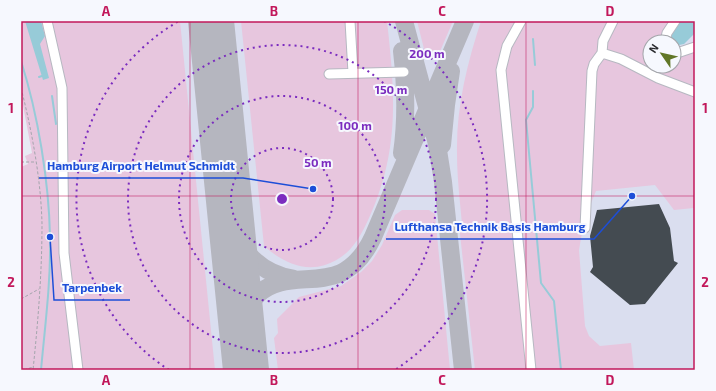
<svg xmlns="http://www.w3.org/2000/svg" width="716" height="391" font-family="'Exo 2',sans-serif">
  <rect width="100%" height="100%" fill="#e8eaf4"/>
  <!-- built -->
  <path fill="#dadeef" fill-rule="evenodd" d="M21,21H695V370H54ZM650,42H674V66H650Z"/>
  <!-- green -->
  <path fill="#e7c6de" d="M21,21H180L215,370H21V167L28,164L25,156L32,153L21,95Z
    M241,21H387C395,93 400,150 369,218C359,240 349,257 325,265C302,272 281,261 264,246Z
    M417,21H453L438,56L431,57L425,53Z
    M481,21H611L595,57L583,227L579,250L585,326L589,336L600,346L631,343L634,370H475L459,225L462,224C460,201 457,177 457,154C456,108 467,64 481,21Z
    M615,21H671L660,39V42H650V50L643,59L650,63V66H653L654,72L657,73L662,66H674V59L695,49V91L606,51L605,41Z
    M605,56L695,94L694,208L674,210L655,185L596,191L587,213L594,71Z
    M402,210H429L435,214L450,370H278L274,338L278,333L277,319L299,297L341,286L361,272L372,261L382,245L395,215Z"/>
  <!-- water -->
  <path fill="#97cbd8" d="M25,21H41L45,36L40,44L49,78L43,80Z
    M679,21H695V33L684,44L674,46V42H668V39Z"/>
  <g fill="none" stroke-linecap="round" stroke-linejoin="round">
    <!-- stream -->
    <path stroke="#97cbd8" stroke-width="2" d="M533,39L535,65
      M21,61C38,114 49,182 50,237C51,281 45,326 41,370
      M39,77L42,76
      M533,91V107L526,120L541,283L554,301L561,370
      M52,96L56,124"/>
    <!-- taxiway -->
    <path stroke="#b5b6bf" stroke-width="18" d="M404,21L437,144L443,182L463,370
      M442,145L446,105L451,71
      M402,153C407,119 406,86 402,51
      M232,226C243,255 263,274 294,279
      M243,331C243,318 248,305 257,295C281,272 314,285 341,273C357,265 366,252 373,237L465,21"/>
    <!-- runway -->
    <path stroke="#b5b6bf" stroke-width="46" d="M211,21L246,370"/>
  </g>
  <!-- building -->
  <path fill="#444b51" d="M659,204L670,228L674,261L678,263L645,304L630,305L590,272L593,267L590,236L597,210Z"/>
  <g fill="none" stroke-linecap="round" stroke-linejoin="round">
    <defs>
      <path id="minor" d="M47,21L62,88L64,253L78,370
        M350,21L353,73
        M521,21L507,46L501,70L531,370
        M665,42L667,33L675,21
        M602,53L621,59L658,78L695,92
        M674,54L695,47
        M329,74L404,72
        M585,228L592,71L594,64L602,53L603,41L613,21"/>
    </defs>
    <!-- minor casing -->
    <use href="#minor" stroke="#b6b8c1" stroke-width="11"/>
    <!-- path -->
    <path stroke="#a4a5ad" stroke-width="1" stroke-dasharray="3 2" stroke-linecap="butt" d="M21,88C32,131 41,180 42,224C42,273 38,322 33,370
      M21,162H34
      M21,299L39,289
      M24,370L33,367"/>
    <!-- minor -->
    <use href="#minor" stroke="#fff" stroke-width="9"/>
  </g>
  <!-- grid -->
  <path fill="none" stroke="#c2185b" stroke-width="1" stroke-opacity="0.55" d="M190,21V370M358,21V370M526,21V370M21,196H695"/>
  <!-- distance rings -->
  <g fill="none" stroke="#7b2cbf" stroke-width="2" stroke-dasharray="2 4">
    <circle cx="282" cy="199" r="51"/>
    <circle cx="282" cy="199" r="103"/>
    <circle cx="282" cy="199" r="154"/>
    <path d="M169 370A205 205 0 0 1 179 21M384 21A205 205 0 0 1 395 370"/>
  </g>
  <circle cx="282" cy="199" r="6" fill="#7b2cbf" stroke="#f6f8fe" stroke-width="2"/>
  <g font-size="12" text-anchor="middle" font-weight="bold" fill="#7b2cbf" stroke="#f6f8fe" stroke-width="4" stroke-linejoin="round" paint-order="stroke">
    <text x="427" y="58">200 m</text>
    <text x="391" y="94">150 m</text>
    <text x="355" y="130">100 m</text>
    <text x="318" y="167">50 m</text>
  </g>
  <!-- callouts -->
  <path fill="none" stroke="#1d4ed8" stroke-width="1.5" d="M313 189L243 178H39M632 196L594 239H386M50 237L54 300H130"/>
  <g fill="#1d4ed8" stroke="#f6f8fe" stroke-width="1.5">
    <circle cx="313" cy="189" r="4"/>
    <circle cx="632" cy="196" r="4"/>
    <circle cx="50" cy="237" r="4"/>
  </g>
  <g font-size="12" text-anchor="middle" font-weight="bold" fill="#1d4ed8" stroke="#f6f8fe" stroke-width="4" stroke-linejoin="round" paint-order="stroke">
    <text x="141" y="170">Hamburg Airport Helmut Schmidt</text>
    <text x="490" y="231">Lufthansa Technik Basis Hamburg</text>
    <text x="92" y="292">Tarpenbek</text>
  </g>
  <!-- border -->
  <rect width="716" height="391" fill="none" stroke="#f6f8fe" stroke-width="44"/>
  <!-- north arrow -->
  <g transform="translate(662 54) rotate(304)"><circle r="19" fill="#f6f8fe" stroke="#a4a6ab"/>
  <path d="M0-3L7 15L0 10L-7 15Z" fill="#617728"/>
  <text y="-6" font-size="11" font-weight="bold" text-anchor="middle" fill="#292a2e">N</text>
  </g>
  <rect x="22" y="22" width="672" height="347" fill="none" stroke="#c2185b" stroke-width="1.5"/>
  <g font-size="13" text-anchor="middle" font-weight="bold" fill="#c2185b">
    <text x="106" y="16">A</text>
    <text x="274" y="16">B</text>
    <text x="442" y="16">C</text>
    <text x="610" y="16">D</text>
    <text x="11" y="113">1</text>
    <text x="705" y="113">1</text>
    <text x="11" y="287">2</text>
    <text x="705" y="287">2</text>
    <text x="106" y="385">A</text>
    <text x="274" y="385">B</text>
    <text x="442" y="385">C</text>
    <text x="610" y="385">D</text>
  </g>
</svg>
